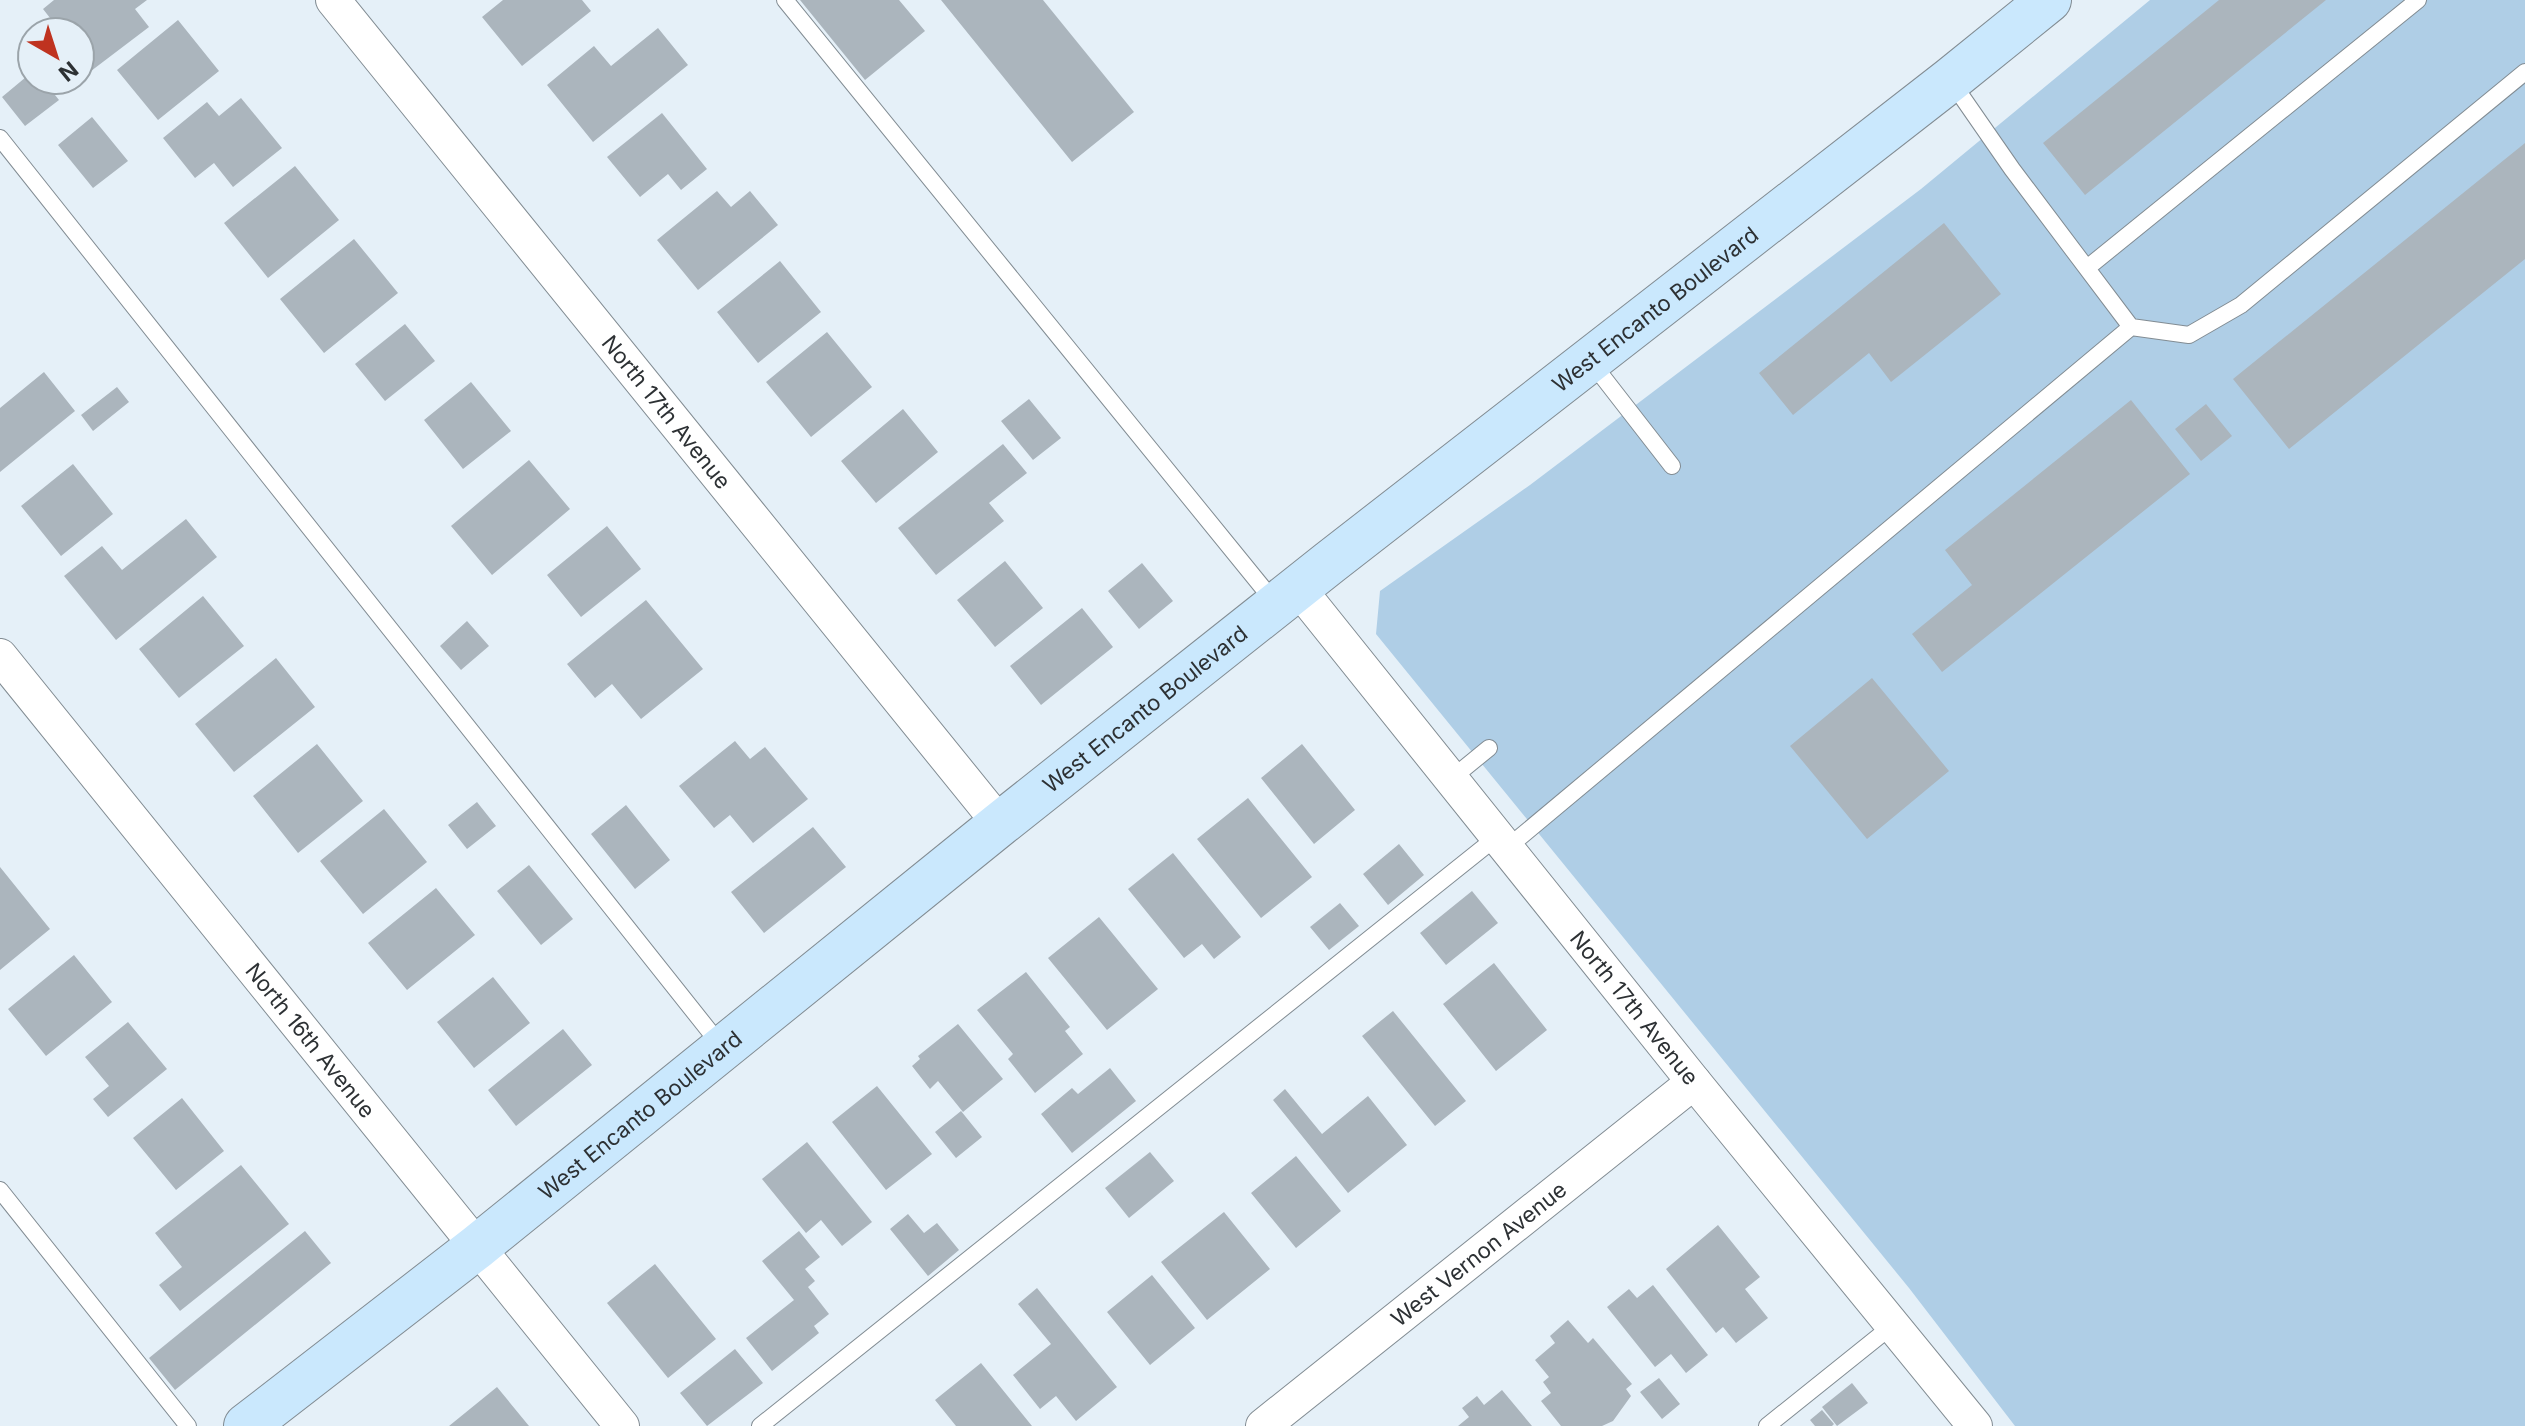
<svg xmlns="http://www.w3.org/2000/svg" width="2525" height="1426" font-family="Inter,sans-serif">
  <rect width="100%" height="100%" fill="#e5f0f8"/>
  <!-- green -->
  <path fill="#afcee6" d="M2150,0H2525V1426H2015L1909,1288L1376,634L1380,591L1530,485L1921,189Z"/>
  <!-- building -->
  <path fill="#abb5bd" d="M54,0H147L135,9L149,27L91,71L80,57V32H61L43,9Z
    M503,0H582L591,11L522,66L482,17Z
    M800,0H899L925,31L865,80Z
    M941,0H1043L1134,112L1072,162Z
    M2219,0H2326L2085,195L2043,143Z
    M178,20L219,71L158,120L117,70Z
    M658,28L688,65L593,142L547,85L594,46L611,66Z
    M32,72V80H43L59,100L25,126L2,97Z
    M241,98L282,148L233,187L214,163L195,178L163,138L207,102L219,116Z
    M662,113L707,169L681,190L668,174L640,197L607,157Z
    M92,117L128,161L93,188L58,145Z
    M2525,143V259L2289,449L2233,379Z
    M295,166L339,220L268,278L224,223Z
    M717,191L731,207L750,191L778,225L698,290L657,240Z
    M1944,223L2001,294L1891,382L1869,353L1793,415L1759,373Z
    M354,239L398,293L324,353L280,299Z
    M780,261L821,312L758,363L717,312Z
    M405,324L435,361L385,401L355,364Z
    M827,332L872,387L811,437L766,382Z
    M44,372L75,411L0,472V408Z
    M471,382L511,431L463,469L424,420Z
    M117,387L129,402L93,431L81,415Z
    M1029,399L1061,438L1033,460L1001,421Z
    M2131,400L2190,474L1942,672L1912,634L1972,585L1945,550Z
    M2206,404L2232,436L2201,461L2175,429Z
    M903,409L938,452L876,503L841,461Z
    M1003,444L1027,473L989,503L1004,521L936,575L898,528Z
    M529,460L570,509L492,575L451,526Z
    M73,464L113,514L61,556L21,506Z
    M186,519L217,557L116,640L64,576L102,546L122,570Z
    M607,526L641,569L581,617L547,575Z
    M1005,561L1043,608L995,647L957,600Z
    M1142,563L1173,601L1139,629L1108,591Z
    M203,596L244,646L179,698L139,649Z
    M646,600L703,669L641,719L612,684L595,698L567,664Z
    M1082,608L1113,647L1041,705L1010,666Z
    M467,621L489,646L461,670L440,646Z
    M276,658L315,707L234,772L195,724Z
    M1872,678L1949,771L1867,839L1790,746Z
    M735,741L750,759L765,747L808,799L753,843L730,815L714,828L679,786Z
    M317,744L363,801L298,853L253,796Z
    M1302,744L1355,810L1314,844L1261,778Z
    M1248,798L1312,877L1261,918L1197,839Z
    M477,802L496,826L467,849L448,825Z
    M626,805L670,860L635,889L591,834Z
    M384,809L427,862L363,914L320,861Z
    M813,827L846,867L764,933L731,892Z
    M1399,844L1424,875L1388,905L1363,874Z
    M1173,853L1241,937L1214,959L1202,944L1184,958L1128,889Z
    M529,865L573,919L541,945L497,891Z
    M0,867L50,929L0,970Z
    M436,888L475,935L407,990L368,943Z
    M1472,891L1498,923L1446,965L1420,933Z
    M1340,903L1359,926L1329,950L1310,927Z
    M1099,917L1158,989L1107,1030L1048,958Z
    M74,955L112,1002L46,1056L8,1009Z
    M1494,963L1547,1030L1496,1071L1443,1004Z
    M1026,972L1070,1027L1065,1031L1083,1054L1035,1093L1008,1059L1013,1054L977,1010Z
    M493,977L530,1023L474,1068L437,1022Z
    M1393,1011L1466,1101L1435,1126L1362,1036Z
    M128,1022L167,1069L108,1117L93,1099L109,1086L85,1057Z
    M958,1024L1003,1079L963,1112L938,1081L930,1089L912,1066L920,1059L918,1056Z
    M563,1029L592,1065L516,1126L488,1090Z
    M1110,1068L1136,1101L1072,1153L1041,1114L1072,1088L1078,1094Z
    M877,1086L932,1154L886,1190L832,1122Z
    M1285,1089L1322,1134L1368,1096L1407,1145L1348,1193L1273,1100Z
    M182,1098L224,1151L176,1190L133,1138Z
    M961,1111L982,1137L956,1158L935,1132Z
    M807,1142L872,1222L842,1246L821,1220L806,1233L762,1179Z
    M1150,1152L1174,1181L1129,1218L1105,1188Z
    M1296,1156L1341,1211L1296,1248L1251,1193Z
    M241,1165L289,1224L180,1311L159,1285L182,1267L155,1233Z
    M1224,1212L1270,1269L1207,1320L1161,1262Z
    M908,1214L924,1233L937,1223L959,1250L928,1276L890,1229Z
    M1718,1225L1760,1277L1745,1289L1768,1318L1736,1343L1723,1327L1716,1333L1666,1269Z
    M305,1231L331,1263L175,1390L149,1358Z
    M799,1231L820,1257L805,1269L815,1281L808,1287L829,1314L814,1326L819,1333L772,1371L746,1338L794,1300L762,1261Z
    M655,1264L716,1339L668,1378L607,1303Z
    M1152,1275L1195,1328L1150,1365L1107,1312Z
    M1653,1285L1708,1355L1686,1373L1671,1354L1655,1367L1607,1307L1629,1289L1637,1298Z
    M1037,1288L1117,1387L1076,1421L1056,1396L1040,1409L1013,1375L1051,1344L1018,1304Z
    M1568,1320L1588,1343L1593,1338L1632,1384L1626,1389L1631,1396L1613,1421L1602,1426H1561L1541,1401L1551,1393L1543,1382L1549,1377L1535,1360L1555,1343L1550,1336Z
    M735,1349L763,1383L707,1426L680,1393Z
    M981,1363L1032,1426H956L935,1400Z
    M1659,1378L1680,1404L1662,1419L1640,1392Z
    M1852,1383L1868,1403L1837,1426L1822,1407Z
    M497,1387L529,1426H449Z
    M1502,1390L1532,1426H1458L1469,1417L1462,1408L1477,1396L1484,1405Z
    M1822,1410L1834,1424L1832,1426H1815L1810,1420Z"/>
  <g fill="none" stroke-linecap="round" stroke-linejoin="round">
    <defs>
      <path id="lane" d="M785,0L1276,604
        M0,138L722,1047
        M2087,268L2418,0
        M2131,327L2189,335L2241,305L2525,72
        M1592,363L1672,466
        M1451,779L1489,748
        M1507,848L2131,327L2012,169L1951,81
        M0,1190L188,1426
        M760,1426L1498,836
        M1767,1426L1893,1325"/>
      <g id="street">
        <path id="s1" d="M333,0L1000,824"/>
        <path id="s2" d="M1298,588L1694,1082L1975,1426"/>
        <path id="s3" d="M0,656L622,1426"/>
        <path id="s4" d="M1263,1426L1694,1082"/>
      </g>
      <g id="secondary">
        <path id="s5" d="M246,1426L477,1247L1000,824L1329,563L1950,80L2049,0"/>
      </g>
    </defs>
    <!-- lane casing -->
    <use href="#lane" stroke="#828c93" stroke-width="18"/>
    <!-- street casing -->
    <use href="#street" stroke="#828c93" stroke-width="36"/>
    <!-- secondary casing -->
    <use href="#secondary" stroke="#828c93" stroke-width="46"/>
    <!-- lane -->
    <use href="#lane" stroke="#fff" stroke-width="16"/>
    <!-- street -->
    <use href="#street" stroke="#fff" stroke-width="34"/>
    <!-- secondary -->
    <use href="#secondary" stroke="#cae8fd" stroke-width="44"/>
  </g>
  <g text-anchor="middle" stroke-width="8" stroke-linejoin="round" paint-order="stroke">
    <!-- street labels -->
    <g font-size="22" fill="#2d3134" stroke="#e5f0f8">
      <text dy="8" stroke="none"><textPath href="#s5" startOffset="1798">West Encanto Boulevard</textPath></text>
      <text dy="8" stroke="none"><textPath href="#s1" startOffset="530">North 17th Avenue</textPath></text>
      <text dy="8" stroke="none"><textPath href="#s5" startOffset="1150">West Encanto Boulevard</textPath></text>
      <text dy="8" stroke="none"><textPath href="#s2" startOffset="538">North 17th Avenue</textPath></text>
      <text dy="8" stroke="none"><textPath href="#s3" startOffset="494">North 16th Avenue</textPath></text>
      <text dy="8" stroke="none"><textPath href="#s5" startOffset="502">West Encanto Boulevard</textPath></text>
      <text dy="8" stroke="none"><textPath href="#s4" startOffset="276">West Vernon Avenue</textPath></text>
    </g>
  </g>
  <!-- north arrow -->
  <g transform="translate(56 56) rotate(141)"><circle r="38" fill="#e5f0f8" stroke="#9ba4aa" stroke-width="2"/>
  <path d="M0-6L14 30L0 20L-14 30Z" fill="#bf3320"/>
  <text y="-12" font-size="22" font-weight="bold" text-anchor="middle" fill="#2d3134">N</text>
  </g>
</svg>
